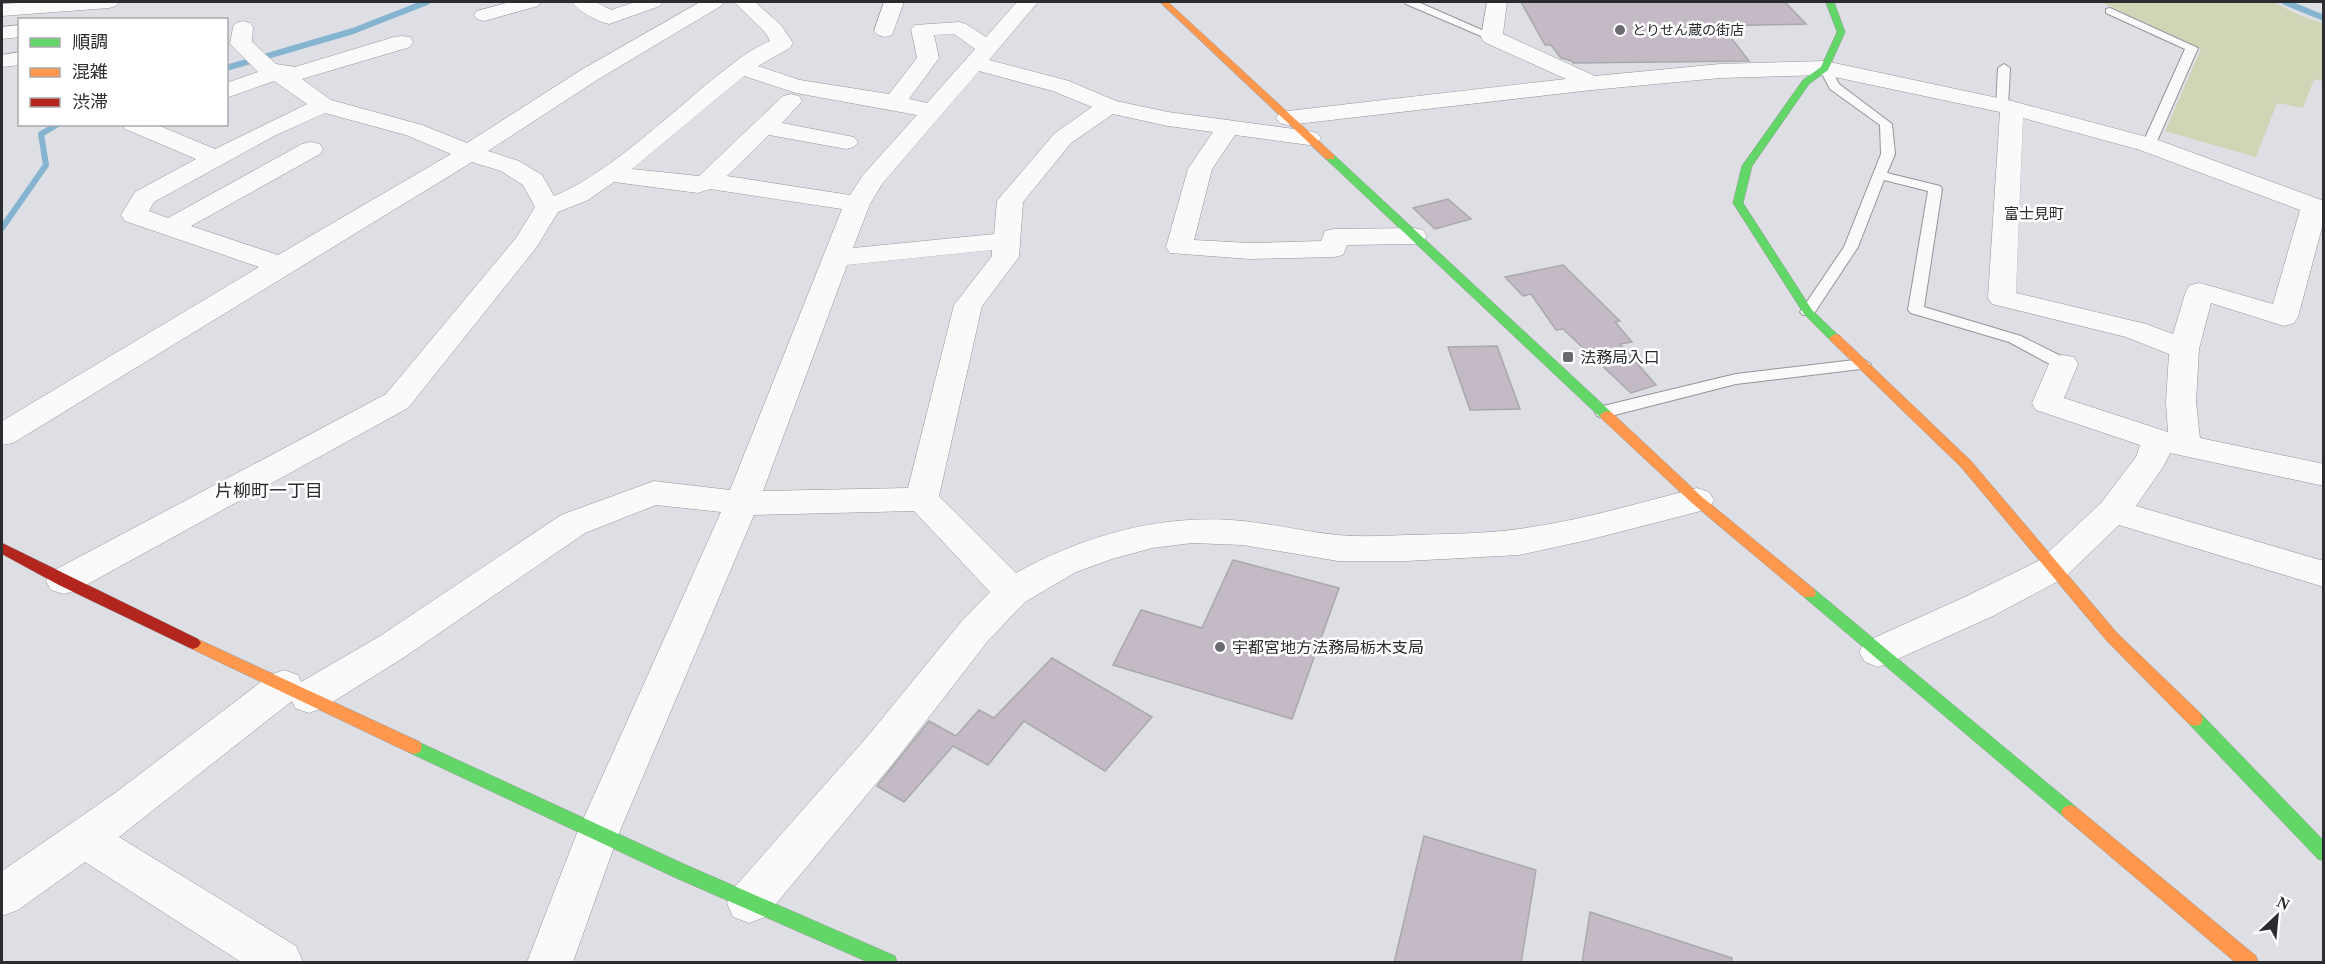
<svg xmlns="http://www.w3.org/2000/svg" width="2325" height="964" font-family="'Times New Roman','Noto Sans JP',serif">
  <rect width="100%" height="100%" fill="#dedfe4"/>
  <!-- green -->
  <path fill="#ced6b6" d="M2101,2H2273L2301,16L2323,23V81L2314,79L2303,108L2277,103L2256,157L2165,131L2201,49Z"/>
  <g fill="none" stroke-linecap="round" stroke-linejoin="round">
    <!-- stream -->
    <path stroke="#84b4cf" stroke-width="6" d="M2285,2L2324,18
      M226,68L353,31L427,2
      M2,228L46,165L41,134L58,124"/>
  </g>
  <!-- building -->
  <path fill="#c4bac5" stroke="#a9a8ab" stroke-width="1.5" d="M1521,2H1785L1806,24L1722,26L1749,61L1573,63L1572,61L1561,58L1551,45H1545Z
    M1448,199L1471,219L1435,229L1413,208Z
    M1563,265L1620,321L1615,322L1632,342L1620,344L1656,385L1631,393L1563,329L1556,330L1531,294L1523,296L1505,277Z
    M1497,346L1520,409L1470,410L1448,347Z
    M1233,560L1339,588L1292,719L1113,665L1141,610L1202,628Z
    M1052,658L1152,717L1105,771L1024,721L988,765L953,746L904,802L877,786L929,721L956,736L979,710L994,718Z
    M1424,836L1536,870L1521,963H1394Z
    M1590,912L1732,958L1731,963H1582Z"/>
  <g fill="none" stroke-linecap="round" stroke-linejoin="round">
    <defs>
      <path id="lane" d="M1405,2H1418L1498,37L1496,39H1488L1406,4Z
        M2110,8L2198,48L2154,148H2144L2142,145L2185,49L2106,13V9Z
        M1825,64L1829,65L1839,84L1892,124L1895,154L1887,173L1940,186L1942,189L1924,307L2021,336L2069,360L2071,364L2069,368H2057L2009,342L1911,313L1908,310L1928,191L1884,180L1858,247L1813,315H1803L1800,312L1844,247L1881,154L1880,125L1830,89L1819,68Z
        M2004,64L2010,68L2008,106L2002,110L1996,106L1998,68Z
        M1863,359L1871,364L1869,368L1736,384L1603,418L1597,416L1595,412L1597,408L1603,406L1736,374Z"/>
      <path id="street" d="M34,2H119L116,6L109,8L2,16V4Z
        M510,2H541L538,6L484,21L477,19L474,15L477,11Z
        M572,2H596L611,10L635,2H663L660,6L609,24C597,21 579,12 572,2Z
        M700,2H724L721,6L597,80L488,151L519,161L542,175L554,196C605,176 669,115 713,79C731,65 749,50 770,41L765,32L734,2H755L781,25L793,43L790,48L758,66L800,80L889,94L917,58L911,29L915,25L959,22L966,24L986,37L1017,2H1038L989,60L1069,81L1116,101L1168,112L1309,131L1317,133L1321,138L1317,143L1309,145L1235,135L1212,169L1194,240L1250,243L1321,241L1325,231L1334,229L1414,228L1423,230L1427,236L1423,242L1414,244L1347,245L1343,255L1334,257L1250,259L1170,253L1166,247L1188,169L1213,132L1168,126L1113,114L1071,143L1023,202L1019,257L982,306L939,496L1016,573C1085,535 1163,513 1243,521C1274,524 1306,532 1337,535C1360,537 1383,536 1406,535C1443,534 1483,534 1519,529C1579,521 1639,503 1697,488L1709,492L1714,500L1709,508L1697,512L1588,540L1519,555L1406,561H1338L1243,545L1192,543L1152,548L1112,559L1076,572L1025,602L987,642L895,761L765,917L749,923L733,917L727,903L733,889L867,737L961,622L990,592L914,511L754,515L619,833L573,962H527L577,833L721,512L656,505L585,533L406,656L323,708L309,713L295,708L292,701L119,837L296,946L303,962H241L85,862L18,910L2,916V871L115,793L270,675L284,670L298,675L301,682L380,636L561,515L654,481L730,490L842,209L710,189L698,193L614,182L588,200L558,212L536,248L408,408L77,590L64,594L51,590L46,581L51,572L386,394L516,238L535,207L523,185L501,171L472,162L13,443L2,445V421L259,267L125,221L121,215L135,192L196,159L125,129L122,124H155L215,149L307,104L274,81L226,98V83L258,72L230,44L233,27L236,23L243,21L250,23L253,27L252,42L276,64L295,67L394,37L402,36L410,37L413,42L410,47L302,79L331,100L422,125L467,143L581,70ZM954,34L975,49L927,103L909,99L939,58L934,35ZM979,71L1053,91L1092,107L1055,133L1001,196L997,201L994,234L853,248L870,204L882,184ZM744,76L796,93L917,115L863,175L850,195L727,176L769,135L846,149L854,147L858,142L854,137L782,123L802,101L799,96L791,94L783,96L699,176L632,169ZM325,113L406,135L451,154L278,255L191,226L320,154L323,149L320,144L311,142L302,144L168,218L149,211L154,202L274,136ZM992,250V256L954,305L908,488L763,491L847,265Z
        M884,2H904L892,35L885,37L878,35L874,31Z
        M1487,2H1507L1503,34L1595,76L1720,64L1825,61L2012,101L2158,140L2324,201V220L2298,317L2294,323L2284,326L2211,303L2199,349L2196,402L2200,438L2324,464V486L2170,453L2163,467L2136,506L2324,561V587L2119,525L2064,578L1993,616L1891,662L1878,667L1865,662L1859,652L1865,642L1967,596L2040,560L2101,503L2136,457L2140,445L2036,410L2032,403L2052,357L2063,355L2074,357L2078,364L2064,398L2168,432L2166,402L2169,354L2126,337L1992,304L1988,298L2000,112L1825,75L1720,78L1592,90L1288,125L1280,123L1276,118L1280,113L1288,111L1566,79L1484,42L1481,37ZM2023,118L2140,150L2300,210L2273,304L2200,283L2190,285L2186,291L2173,334L2146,324L2016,293Z
        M20,25V37L2,39V27Z
        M20,52V65L2,67V55Z"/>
      <path id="fast" d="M1826,2H1834L1845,32L1828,70L1809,84L1752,166L1743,203L1812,310L1841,338L1835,342L1831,341L1804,314L1733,203L1742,166L1803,80L1821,67L1837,32Z
        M1330,154L1334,155L1611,412L1612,415L1611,418H1601L1326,159V155Z
        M1809,587L1814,589L2076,807L2079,812L2076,817L2070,819L2064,817L1804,597L1802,593L1804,589Z
        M2195,712L2201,714L2324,841V861L2318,859L2189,724L2187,719L2189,714Z
        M414,740L686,865L895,956L897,962H868L674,877L408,752L406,747L408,742Z"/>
      <path id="slow" d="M1160,2H1168L1334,155V159H1326Z
        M1835,334L1839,335L1971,461L2117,633L2201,714L2203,719L2201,724L2195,726L2189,724L2107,641L1961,467L1831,341L1829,338Z
        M1606,411L1611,412L1702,497L1814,589L1816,593L1814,597H1804L1692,503L1601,418L1600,415Z
        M193,637L420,742L422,747L420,752L414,754L408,752L188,647L185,643L188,639Z
        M2070,805L2076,807L2256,956L2258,962H2235L2064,817L2061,812L2064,807Z"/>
      <path id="jam" d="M2,543L198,639L201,643L198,647L193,649L188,647L59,585L2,554Z"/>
    </defs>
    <!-- lane casing -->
    <use href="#lane" stroke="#949598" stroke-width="2"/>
    <!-- street casing -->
    <use href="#street" stroke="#949598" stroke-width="1"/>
    <!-- fast casing -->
    <use href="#fast" stroke="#949598" stroke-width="1"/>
    <!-- slow casing -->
    <use href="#slow" stroke="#949598" stroke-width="1"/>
    <!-- jam casing -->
    <use href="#jam" stroke="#949598" stroke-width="1"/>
    <!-- lane -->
    <use href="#lane" fill="#fafafb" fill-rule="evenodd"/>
    <!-- street -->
    <use href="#street" fill="#fafafb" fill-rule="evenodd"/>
    <!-- fast -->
    <use href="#fast" fill="#63d668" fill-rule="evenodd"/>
    <!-- slow -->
    <use href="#slow" fill="#ff974d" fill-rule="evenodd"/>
    <!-- jam -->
    <use href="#jam" fill="#b3261e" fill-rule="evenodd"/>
  </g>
  <!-- markers -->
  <g fill="#6a6b6e" stroke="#fff" stroke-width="2">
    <circle cx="1620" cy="30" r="6"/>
    <rect x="1562" y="351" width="12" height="12" rx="3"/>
    <circle cx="1220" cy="647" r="6"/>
  </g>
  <g text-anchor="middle" stroke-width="5" stroke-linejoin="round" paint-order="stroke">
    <!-- far-poi labels -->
    <g font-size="14" fill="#2b2c2f" stroke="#fff" text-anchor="start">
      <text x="1632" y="35">とりせん蔵の街店</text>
    </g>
    <!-- far-neighbourhood labels -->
    <g font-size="15" fill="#2b2c2f" stroke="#fff">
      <text x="2034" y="219">富士見町</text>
    </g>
    <!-- poi labels -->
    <g font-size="16" fill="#2b2c2f" stroke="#fff" text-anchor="start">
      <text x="1580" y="363">法務局入口</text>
      <text x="1232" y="653">宇都宮地方法務局栃木支局</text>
    </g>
    <!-- neighbourhood labels -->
    <g font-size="18" fill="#2b2c2f" stroke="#fff">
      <text x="269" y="497">片柳町一丁目</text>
    </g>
  </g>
  <!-- border -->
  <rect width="2325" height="964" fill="none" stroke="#2b2c2f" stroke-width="6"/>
  <!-- legend -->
  <rect x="18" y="18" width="210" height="108" fill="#ffffff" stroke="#aaabac" stroke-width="1.5"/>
  <rect x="30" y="38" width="30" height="9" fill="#63d668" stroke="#aaabac" stroke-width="1.5"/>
  <text x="72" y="48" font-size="18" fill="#2b2c2f">順調</text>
  <rect x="30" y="68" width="30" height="9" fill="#ff974d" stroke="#aaabac" stroke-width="1.5"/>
  <text x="72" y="78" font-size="18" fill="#2b2c2f">混雑</text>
  <rect x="30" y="98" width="30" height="9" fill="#b3261e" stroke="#aaabac" stroke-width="1.5"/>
  <text x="72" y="108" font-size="18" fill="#2b2c2f">渋滞</text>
  <!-- north arrow -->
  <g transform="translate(2277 916) rotate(26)" stroke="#ffffff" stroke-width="4.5" paint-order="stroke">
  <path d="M0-4.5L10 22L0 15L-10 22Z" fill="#2b2c2f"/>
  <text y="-9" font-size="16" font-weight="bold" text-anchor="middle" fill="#2b2c2f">N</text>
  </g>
</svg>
